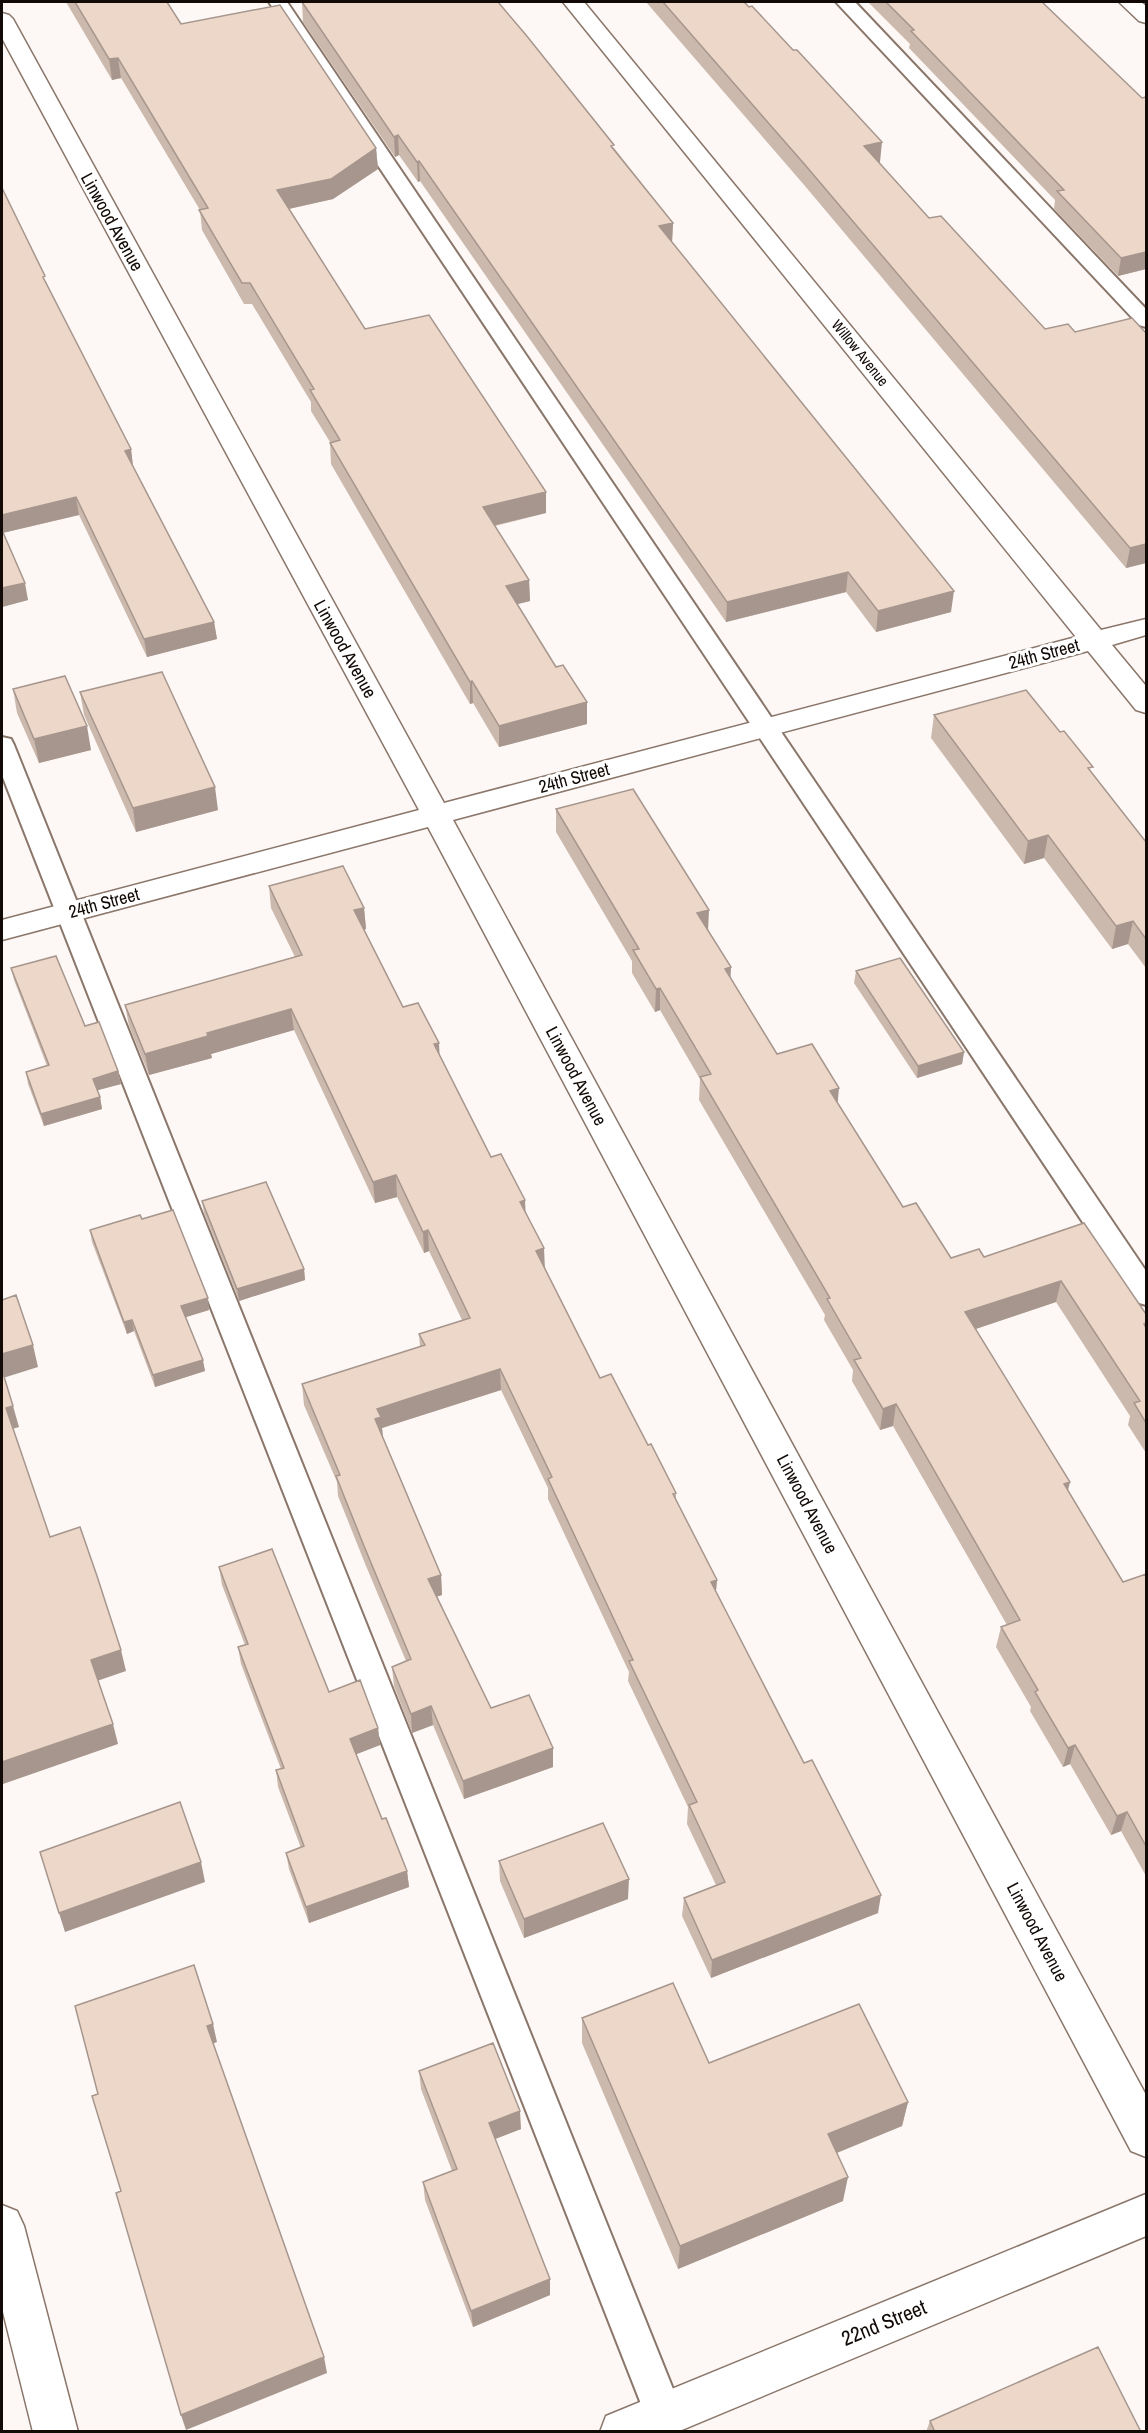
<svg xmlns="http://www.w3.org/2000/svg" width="1148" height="2433" font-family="'Archivo Narrow',sans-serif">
  <rect width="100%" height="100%" fill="#fdf8f5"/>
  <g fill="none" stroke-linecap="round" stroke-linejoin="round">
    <defs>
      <path id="lane" d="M269,2H287L1146,1271V1305L1136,1302Z
        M836,2H855L1146,309V327L1139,325Z
        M2,737L11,739L14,745L683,2414L678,2428L669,2432L650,2428L645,2414L2,775Z"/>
      <path id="street" d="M563,2H584L1101,630L1146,619V635L1112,645L1146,686V713L1136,710L1088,651L453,820L1146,2095V2157L1131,2151L428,827L2,940V920L419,810L2,38V13L9,15L13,19L444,803L1076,637Z
        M1146,2194V2236L677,2432H600L606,2416Z
        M2,2205L17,2211L24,2226L78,2432H33L2,2308Z"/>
      <path id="secondary" d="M1119,2H1141L1146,6V23L1139,21Z"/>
    </defs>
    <!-- lane casing -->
    <use href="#lane" stroke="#8a766a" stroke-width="4"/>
    <!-- street casing -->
    <use href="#street" stroke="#8a766a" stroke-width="3"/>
    <!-- secondary casing -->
    <use href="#secondary" stroke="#8a766a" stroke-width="3"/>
    <!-- lane -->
    <use href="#lane" fill="#fff" fill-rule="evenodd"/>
    <!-- street -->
    <use href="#street" fill="#fff" fill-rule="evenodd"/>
    <!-- secondary -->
    <use href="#secondary" fill="#fff" fill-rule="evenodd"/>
  </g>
  <!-- wall -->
  <path fill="#ccb9ad" d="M66,2H167L181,24L376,148L378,169L333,199L289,209L365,329L546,492V513L495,526L529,580L530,601L517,604L556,667L587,702V724L499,747L473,703L470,704L331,464L330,442L311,411V402L252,304H244L202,230L200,210L121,78L112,80Z
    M302,2L614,148L673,223L672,242L951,612L876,632L846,592L726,622L420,181L418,182L399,155L395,157L303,22Z
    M646,2H744L880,162L879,163L929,218L1045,329L1075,332L1146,333V563L1126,568L805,186Z
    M868,2H1042L1142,98L1146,97V269L1118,276L1054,209L1055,200L909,48L910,44Z
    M2,188L46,284L131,449L133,466L214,622L217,639L147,657L79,515L3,533L28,600L2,607Z
    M13,689L91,750L39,763L17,713Z
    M80,692L218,810L136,832L84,715Z
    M934,715L1060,732L1146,842V968L1128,944L1112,949L1044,858L1024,864L931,738Z
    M556,809L708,930L730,978L777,1054L838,1103L903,1207L951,1258L984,1257L1084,1223L1146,1314V1453L1128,1425L1130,1416L1056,1302L975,1329L1068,1490L1123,1582L1146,1574V1876L1121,1831L1111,1835L1070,1764L1063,1767L1030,1711L1031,1707L996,1647L1001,1627L1007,1625L893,1426L880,1430L852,1381L853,1370L824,1320L825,1315L699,1100L700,1079L660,1010L655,1012L632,973V961L556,832Z
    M269,886L364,908L366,929L364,930L403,1007L439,1055L491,1157L526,1212L545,1269L600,1378L648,1445L676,1493V1501L717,1580L716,1591L878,1913L711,1978L682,1916L684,1898L716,1885L687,1824L688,1807L628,1681L629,1672L548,1499V1488L501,1390L382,1428L383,1437L441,1575L442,1595L437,1596L491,1708L553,1767L464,1799L433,1725L412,1733L394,1686L392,1667L406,1661L366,1566L338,1496L337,1482L304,1405L302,1384L420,1347L419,1334L462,1320L429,1251L424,1253L397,1197L375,1203L294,1030L211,1054L212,1058L149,1075L129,1026L125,1005L295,957L271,908Z
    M11,968L85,1026L118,1071L121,1084L97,1090L100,1097L102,1109L44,1126L28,1084L26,1072L47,1066L14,980Z
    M856,971L964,1052L962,1064L917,1078L854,983Z
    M202,1201L304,1269L305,1280L239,1301L204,1213Z
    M90,1230L209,1310L186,1317L205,1371L155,1387L134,1331L127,1334L92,1242Z
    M219,1567L329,1692L378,1728L380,1745L356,1754L382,1819L407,1871L409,1887L309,1923L289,1869L286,1853L301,1848L278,1787L276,1770L281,1769L241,1664L238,1647L245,1645L222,1585Z
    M499,1861L628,1899L524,1938L500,1881Z
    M582,2018L709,2063L908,2102L902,2126L837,2153L843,2201L678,2269L582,2043Z
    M419,2071L521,2129L495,2139L550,2295L473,2327L425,2200L423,2182L452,2171L421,2089Z
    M930,2421L1141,2432H926Z"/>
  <!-- shaded-wall -->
  <path fill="#a6968d" d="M118,58L121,78L112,80L109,59Z
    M398,135L399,155L395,157L394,137Z
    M882,142L880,162L863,166L864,146Z
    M376,148L378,169L333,199L279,211L277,190Z
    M419,161L420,181L418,182L417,162Z
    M673,223L672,243L659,226Z
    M1146,252V269L1118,276L1121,258Z
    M131,449L133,467L125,451Z
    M546,492V513L483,528V507Z
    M76,497L79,515L2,533V515Z
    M1146,544V563L1126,568L1130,548Z
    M848,572L846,592L726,622L727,602Z
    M529,580L530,601L506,607V586Z
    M25,583L28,600L2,607V588Z
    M954,591L951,612L876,632L878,611Z
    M214,622L217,639L147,657L144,639Z
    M472,681L473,703L470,704V682Z
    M587,702V724L499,747V726Z
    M87,726L91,750L39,763L34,739Z
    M215,787L218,810L136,832L133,808Z
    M1048,835L1044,858L1024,864L1028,841Z
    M364,908L366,929L355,932L354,910Z
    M709,910L708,932L697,913Z
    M1133,921L1128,944L1112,949L1116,926Z
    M731,967L730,990L725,969Z
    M660,988V1010L655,1012L656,989Z
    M291,1009L294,1030L211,1054L212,1058L149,1075L145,1054L207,1033Z
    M439,1043L440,1064L434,1044Z
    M964,1052L962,1064L917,1078L918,1066Z
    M118,1071L121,1084L95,1091L93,1079Z
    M839,1088L837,1110L830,1091Z
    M100,1097L102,1109L44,1126L41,1114Z
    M396,1175L397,1197L375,1203L373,1182Z
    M525,1200L526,1221L520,1202Z
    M428,1230L429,1251L424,1253L423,1232Z
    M544,1248L545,1270L536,1251Z
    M304,1269L305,1280L239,1301L237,1289Z
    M1061,1281L1056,1302L961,1334L965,1312Z
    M208,1298L209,1310L183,1318L181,1306Z
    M132,1320L134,1331L127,1334L124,1322Z
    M33,1345L38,1367L3,1378L2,1373V1354Z
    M203,1360L205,1371L155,1387L153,1375Z
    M500,1369L501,1390L382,1428L383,1438L375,1419L377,1409Z
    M896,1404L893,1426L880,1430L883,1409Z
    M13,1406L19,1427L12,1429L6,1408Z
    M1070,1482L1065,1503L1064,1484Z
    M441,1575L442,1595L430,1599L428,1579Z
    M717,1580L715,1600L711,1582Z
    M121,1650L126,1671L97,1681L91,1660Z
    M431,1706L433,1725L412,1733L411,1714Z
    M113,1724L118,1744L3,1784L2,1780V1762Z
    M378,1728L380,1745L352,1756L350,1739Z
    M1075,1745L1070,1764L1063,1767L1068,1748Z
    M553,1748V1767L464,1799L463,1781Z
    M1127,1812L1121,1831L1111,1835L1117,1816Z
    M201,1862L205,1882L65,1932L59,1913Z
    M407,1871L409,1887L309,1923L306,1907Z
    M629,1879L628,1899L524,1938V1919Z
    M881,1895L878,1913L711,1978L712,1960Z
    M213,2024L217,2042L212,2044L207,2026Z
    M908,2102L902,2126L824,2158L828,2134Z
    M520,2111L521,2129L490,2141L489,2123Z
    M848,2177L843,2201L678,2269L680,2246Z
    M550,2279V2295L473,2327L471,2311Z
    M324,2357L327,2373L186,2430L181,2415Z"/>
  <!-- building -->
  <path fill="#edd7c9" stroke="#a6968d" stroke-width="1.5" d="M75,2H167L181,24L280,5L376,148L331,179L277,190L365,329L429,315L546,492L483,507L529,580L506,586L556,667L563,665L587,702L499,726L472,681L470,682L330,443L340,440L310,390L314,389L250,283H242L199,210L208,208L118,58L109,59Z
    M302,2H498L526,35L614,145L611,146L673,223L659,226L954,591L878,611L848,572L727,602L419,161L417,162L398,135L394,137Z
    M663,2H744L749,7L752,6L793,50H797L882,142L864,146L929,218L941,216L1045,329L1068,324L1075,332L1132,318L1146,333V544L1130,548L806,166Z
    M886,2H1042L1142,98L1146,97V252L1121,258L1057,191L1064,190L911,31L914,30Z
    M2,188L45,276L43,277L131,449L125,451L214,622L144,639L76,497L2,515Z
    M2,530L25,583L2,588Z
    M162,672L215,787L133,808L80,692Z
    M65,676L87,726L34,739L13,689Z
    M1026,690L1060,732L1064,731L1093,767L1088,768L1146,842V939L1133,921L1116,926L1048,835L1028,841L934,715Z
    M633,789L709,910L697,913L731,967L725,969L777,1054L812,1044L839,1088L830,1091L903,1207L916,1203L951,1258L979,1249L984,1257L1084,1223L1146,1314V1323L1144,1324L1146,1328V1423L1134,1403L1140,1401L1061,1281L965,1312L1070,1482L1064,1484L1123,1582L1146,1574V1846L1127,1812L1117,1816L1075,1745L1068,1748L1035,1692L1038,1690L1001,1627L1020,1620L896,1404L883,1409L854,1360L861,1358L827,1299L830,1298L700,1077L711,1074L660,988L656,989L633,950L639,949L556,809Z
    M343,866L364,908L354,910L403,1007L418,1003L439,1043L434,1044L491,1157L501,1154L525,1200L520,1202L544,1248L536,1251L600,1378L611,1374L648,1445L651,1444L676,1493L673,1494L717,1580L711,1582L804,1763L812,1760L881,1895L712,1960L684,1898L725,1882L689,1805L697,1802L629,1661L633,1660L548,1479L552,1477L500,1369L377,1409L381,1417L375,1419L441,1575L428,1579L491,1708L529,1695L553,1748L463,1781L431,1706L411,1714L392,1667L411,1659L364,1546L336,1476L340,1475L302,1384L425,1345L419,1334L470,1318L428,1230L423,1232L396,1175L373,1182L291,1009L207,1033L208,1036L145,1054L125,1005L302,955L269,886Z
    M56,956L85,1026L99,1022L118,1071L93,1079L100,1097L41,1114L26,1072L49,1065L11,968Z
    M900,958L964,1052L918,1066L856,971Z
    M266,1182L304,1269L237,1289L202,1201Z
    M173,1210L208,1298L181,1306L203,1360L153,1375L132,1320L124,1322L90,1230L140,1215L142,1219Z
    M16,1295L33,1345L2,1354V1300Z
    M2,1370L13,1406L6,1408L50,1537L80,1527L97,1576L121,1650L91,1660L113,1724L2,1762Z
    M272,1549L329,1692L360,1680L378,1728L350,1739L382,1819L386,1818L407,1871L306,1907L286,1853L304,1846L276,1770L284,1768L238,1647L248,1644L219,1567Z
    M180,1802L201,1862L59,1913L40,1852Z
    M603,1823L629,1879L524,1919L499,1861Z
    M194,1965L213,2024L207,2026L324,2357L181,2415L116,2193L121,2191L92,2096L98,2094L75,2006Z
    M673,1983L709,2063L859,2004L908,2102L828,2134L848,2177L680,2246L582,2018Z
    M493,2043L520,2111L489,2123L550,2279L471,2311L423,2182L457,2169L419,2071Z
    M1098,2347L1141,2432H935L930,2421Z"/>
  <g text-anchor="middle" stroke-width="6" stroke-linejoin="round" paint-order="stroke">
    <!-- far-street labels -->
    <g font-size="15" fill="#110a06" stroke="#fff">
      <text transform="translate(860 353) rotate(51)" y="5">Willow Avenue</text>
    </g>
    <!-- street labels -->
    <g font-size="18" fill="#110a06" stroke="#fff">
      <text transform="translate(112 222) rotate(61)" y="6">Linwood Avenue</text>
      <text transform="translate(345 649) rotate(61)" y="6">Linwood Avenue</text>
      <text transform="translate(1044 654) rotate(-15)" y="6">24th Street</text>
      <text transform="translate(574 778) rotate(-15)" y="6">24th Street</text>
      <text transform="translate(104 903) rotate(-15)" y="6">24th Street</text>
      <text transform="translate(576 1076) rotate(62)" y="6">Linwood Avenue</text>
      <text transform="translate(807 1504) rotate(62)" y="6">Linwood Avenue</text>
      <text transform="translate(1037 1932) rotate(62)" y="6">Linwood Avenue</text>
    </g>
    <!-- near-street labels -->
    <g font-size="21" fill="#110a06" stroke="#fff">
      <text transform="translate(884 2323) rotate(-22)" y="7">22nd Street</text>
    </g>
  </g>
  <!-- border -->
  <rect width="1148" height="2433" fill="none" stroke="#110a06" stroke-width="6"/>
</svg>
